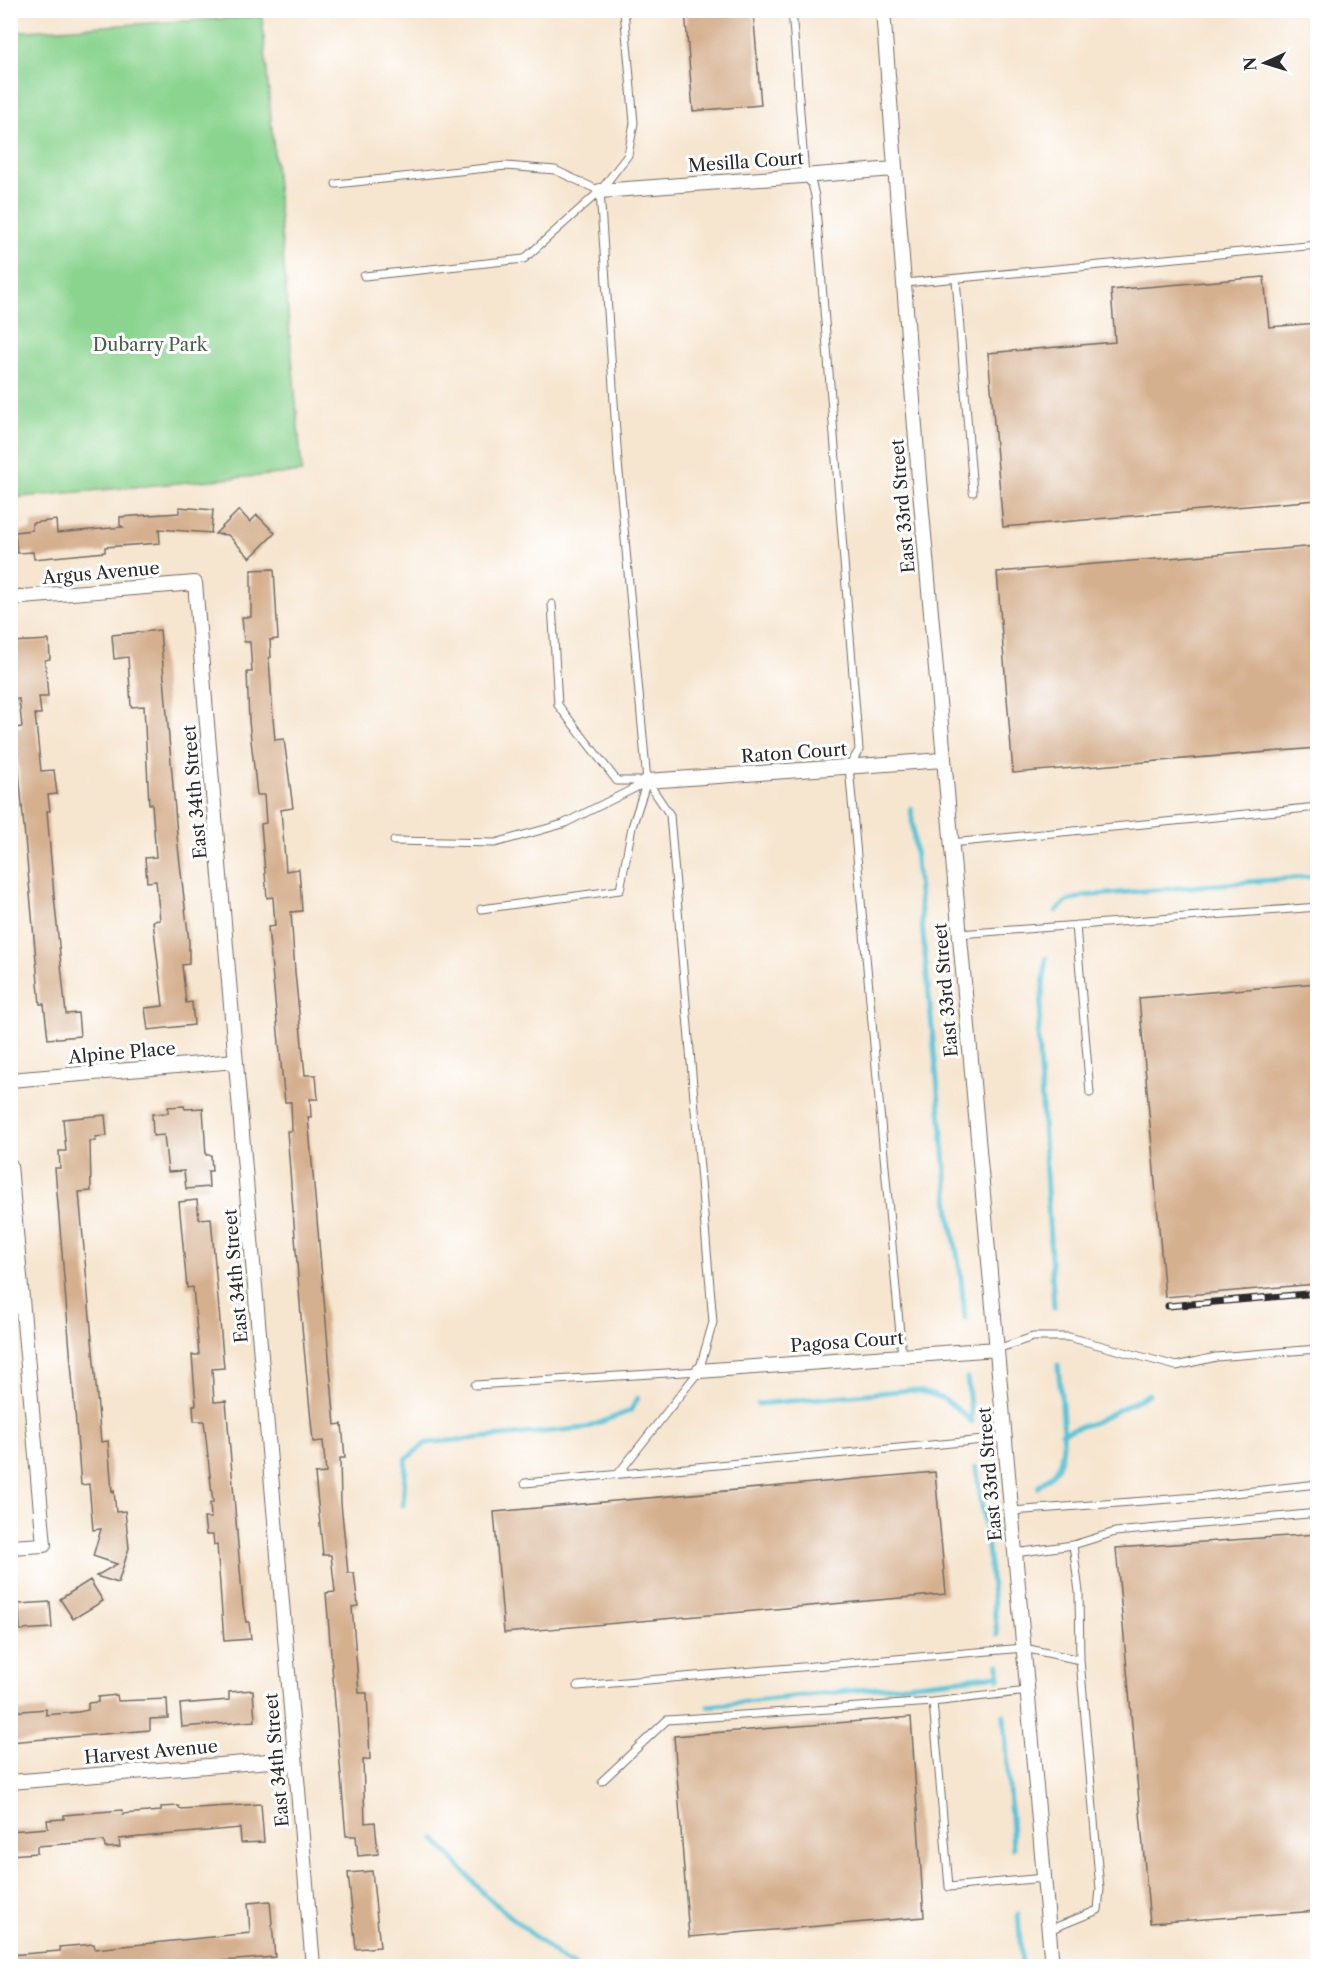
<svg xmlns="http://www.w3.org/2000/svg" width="1328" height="1977" font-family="'Libre Caslon Text',serif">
  <rect width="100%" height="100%" fill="#fff"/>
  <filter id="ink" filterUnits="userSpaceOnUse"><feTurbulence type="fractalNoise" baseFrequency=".0167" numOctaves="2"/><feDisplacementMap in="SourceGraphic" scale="12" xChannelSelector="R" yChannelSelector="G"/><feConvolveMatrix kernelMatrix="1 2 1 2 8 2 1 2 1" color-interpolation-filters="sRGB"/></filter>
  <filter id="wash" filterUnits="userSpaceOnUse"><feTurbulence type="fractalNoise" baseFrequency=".008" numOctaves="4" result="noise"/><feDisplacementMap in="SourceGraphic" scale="24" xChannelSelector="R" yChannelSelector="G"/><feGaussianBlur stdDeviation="1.35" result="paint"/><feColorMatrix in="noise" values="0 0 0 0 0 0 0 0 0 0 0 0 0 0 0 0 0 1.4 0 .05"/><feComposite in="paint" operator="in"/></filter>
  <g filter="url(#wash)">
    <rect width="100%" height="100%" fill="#f6e5cf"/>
    <!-- green -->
    <path fill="#8bd490" stroke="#5b805e" stroke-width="1.5" d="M262,16L302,472L11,498V32Z"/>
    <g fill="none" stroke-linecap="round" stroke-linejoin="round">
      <!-- stream -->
      <path stroke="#59c2d5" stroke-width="5" d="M911,808L950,1216L960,1269L965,1318
        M1056,911L1066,902L1084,896L1318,876
        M1046,958L1038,1036L1054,1308
        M967,1378L972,1422
        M758,1404L909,1390C939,1393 950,1401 972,1422
        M1062,1433L1095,1422L1149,1394
        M976,1467L987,1539
        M1038,1487C1044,1481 1054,1475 1058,1467C1069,1444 1060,1391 1058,1365
        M403,1505L406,1459L426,1443L586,1428L630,1411L638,1398
        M997,1635L987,1539L997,1532
        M999,1665V1679
        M708,1706L999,1675
        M1004,1715L1013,1848
        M435,1839L486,1896L563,1960L575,1966
        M1018,1914L1022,1966"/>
    </g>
    <g id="blocks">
      <!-- building -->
      <path fill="#d5b08f" d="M685,10H753L761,105L693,111Z
        M1264,277L1269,327L1317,323V500L1003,527L988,353L1115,342L1111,290Z
        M179,507L213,510L211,533L159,529L160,543L105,547V552L34,559L33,552L17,553L15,532L32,530V523L56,520L57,533L123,527L120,525V517L179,513Z
        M239,510L250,522L257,515L275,533L250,558L228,535L215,534Z
        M1317,546V748L1013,773L997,572Z
        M274,569L278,639L270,640L271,657L269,658L273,718L275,740L284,739L293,808L281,810L286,871L299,869L301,895L302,911L291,912L295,972L305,1075H316L318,1099H310L311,1117H308L335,1425L342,1424L345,1458H340L341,1503L348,1573H354L358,1606L352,1607L359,1693H367L370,1759L363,1760L365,1823L375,1822L378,1854L358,1856L356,1836H346L345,1825L326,1593L335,1592L331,1555H323L315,1474L326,1473L323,1441L313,1442L301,1316L287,1131H292L291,1102H285L281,1064L268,927L275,926L273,897L267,898L261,824L266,823L264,795H257L249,721L247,672H252L250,642H244L242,617H251V570Z
        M160,630L178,846L189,942V964L182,965L186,1003L192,1002L194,1025L148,1030L145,1008L163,1006L153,921L160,920L156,881L147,882L145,858L156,857L152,804H149L144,706L131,707L128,657L114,659L112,635Z
        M49,640L50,659L45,660L48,697H39L41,714H35L41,771L54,770L57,794L48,795L50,811H47L54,896L66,1014L78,1013L80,1036L48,1039L44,1004H40L15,728L22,727L19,699L14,700L10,642Z
        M1317,983V1284L1165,1297L1139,998Z
        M184,1106L185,1109L203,1108L206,1155H211L212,1171H208L209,1187L186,1189L184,1171L168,1172L164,1135L153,1136L152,1114L168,1113V1107Z
        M105,1115L107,1136L95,1137L96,1141H90L91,1191L79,1192L101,1442L108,1441L112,1492L114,1491L116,1512L125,1511L129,1548L118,1583L96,1576L117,1564L93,1556L101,1529L93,1530L89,1484L81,1485L55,1168H60L59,1151H66L63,1119Z
        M197,1200L199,1219L211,1218L224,1368L212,1369L214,1402L226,1401L243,1605L246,1622H249L251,1639L224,1641L217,1544L214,1545L213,1535H206L204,1518H211L210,1503H213L204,1421H194L193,1405H196L192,1355H199L193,1287L187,1288L179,1202Z
        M935,1472L946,1594L504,1633L494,1512Z
        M1317,1534V1911L1150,1923L1116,1548Z
        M90,1580L103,1601L73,1619L60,1599Z
        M50,1602L52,1628L20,1630L19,1604Z
        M253,1690L255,1721L182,1727L180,1704L229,1700V1692Z
        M117,1695L118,1701L167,1699L168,1718L150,1719V1730L10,1742V1712L46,1709V1715L78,1712L88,1710V1703L98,1702V1697Z
        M911,1717L924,1917L689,1937L674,1736Z
        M261,1804L264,1842L241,1843L240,1828L119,1839L120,1847L105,1848L104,1841L37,1846V1853L10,1855V1831L48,1828L47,1820L64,1819V1815L122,1810L123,1814L161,1811V1807L179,1806L180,1809Z
        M372,1871L380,1947L356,1949L348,1873Z
        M270,1901L275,1957L154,1966H10V1955L60,1951L59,1947L94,1944L95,1949L250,1933L248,1903Z"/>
    </g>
  </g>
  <g filter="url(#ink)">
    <use href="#blocks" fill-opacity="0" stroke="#726c64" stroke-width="1.5"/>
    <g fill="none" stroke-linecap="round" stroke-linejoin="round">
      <defs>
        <path id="service" d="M792,10L805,176L812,184L815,196L859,750L849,767L902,1356
          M336,184L506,166L555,170L600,191
          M364,276L524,259L600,191L628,155L634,123L624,10
          M956,279L973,492
          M904,283L1318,245
          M552,604L558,705L617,781H647L618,462L600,191
          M394,841L495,843L563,824L645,783
          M951,843L1318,807
          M481,909L620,890L632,827L647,781
          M1076,925L1090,1093
          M959,934L1318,907
          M997,1349L1033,1337H1069L1176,1366L1216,1357L1318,1349
          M475,1385L699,1371
          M618,1474L699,1371L713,1322L670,815L647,781
          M525,1483L1005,1438
          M1012,1511L1197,1497L1318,1484
          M1073,1545L1115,1532L1318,1513
          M1015,1553L1073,1545L1079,1592L1080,1660L1100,1889L1098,1910L1049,1930
          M578,1686L1024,1648L1080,1660
          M933,1702L949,1887L1044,1878
          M602,1781L667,1720L933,1702L1028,1691"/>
        <path id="minor" d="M883,10L919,479L1052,1966
          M600,191L895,169
          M10,598L195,583L313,1966
          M647,781L943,760
          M10,1080L236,1061
          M10,1165L44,1545L10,1547
          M699,1371L997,1349
          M10,1782L295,1759"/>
      </defs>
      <!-- service casing -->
      <use href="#service" stroke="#726c64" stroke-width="9"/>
      <!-- minor casing -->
      <use href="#minor" stroke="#726c64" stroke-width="16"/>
      <!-- service -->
      <use href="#service" stroke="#fff" stroke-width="7"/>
      <!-- minor -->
      <use href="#minor" stroke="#fff" stroke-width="14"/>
      <defs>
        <path id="rail" d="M1168,1306L1318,1293"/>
      </defs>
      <!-- rail casing -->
      <use href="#rail" stroke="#2b2b2b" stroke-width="7"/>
      <!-- rail -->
      <use href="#rail" stroke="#fff" stroke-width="4.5" stroke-dasharray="14" stroke-linecap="butt"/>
    </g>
  </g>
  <g text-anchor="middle" stroke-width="6" stroke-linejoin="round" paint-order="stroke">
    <!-- street labels -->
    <g font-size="18" fill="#2b2b2b" stroke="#fff">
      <text transform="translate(746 162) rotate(-4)" y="6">Mesilla Court</text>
      <text transform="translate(903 506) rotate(-95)" y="6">East 33rd Street</text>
      <text transform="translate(101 573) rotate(-5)" y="6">Argus Avenue</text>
      <text transform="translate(794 753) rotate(-4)" y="6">Raton Court</text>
      <text transform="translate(195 792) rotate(-95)" y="6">East 34th Street</text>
      <text transform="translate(946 990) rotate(-95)" y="6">East 33rd Street</text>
      <text transform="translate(122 1053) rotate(-5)" y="6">Alpine Place</text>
      <text transform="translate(236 1276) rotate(-95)" y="6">East 34th Street</text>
      <text transform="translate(847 1342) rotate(-4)" y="6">Pagosa Court</text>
      <text transform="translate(990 1474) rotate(-95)" y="6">East 33rd Street</text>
      <text transform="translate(151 1752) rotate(-5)" y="6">Harvest Avenue</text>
      <text transform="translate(277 1760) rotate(-95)" y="6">East 34th Street</text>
    </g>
    <!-- park labels -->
    <g font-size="18" fill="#485e49" stroke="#fff">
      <text x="150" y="351">Dubarry Park</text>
    </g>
  </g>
  <!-- margin -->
  <rect width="1328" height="1977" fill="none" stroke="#fff" stroke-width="36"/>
  <!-- north arrow -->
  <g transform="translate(1265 63) rotate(266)" stroke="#ffffff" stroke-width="4.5" paint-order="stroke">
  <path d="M0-4.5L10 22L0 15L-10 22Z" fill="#2b2b2b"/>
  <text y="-9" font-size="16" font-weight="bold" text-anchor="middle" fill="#2b2b2b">N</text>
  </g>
</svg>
